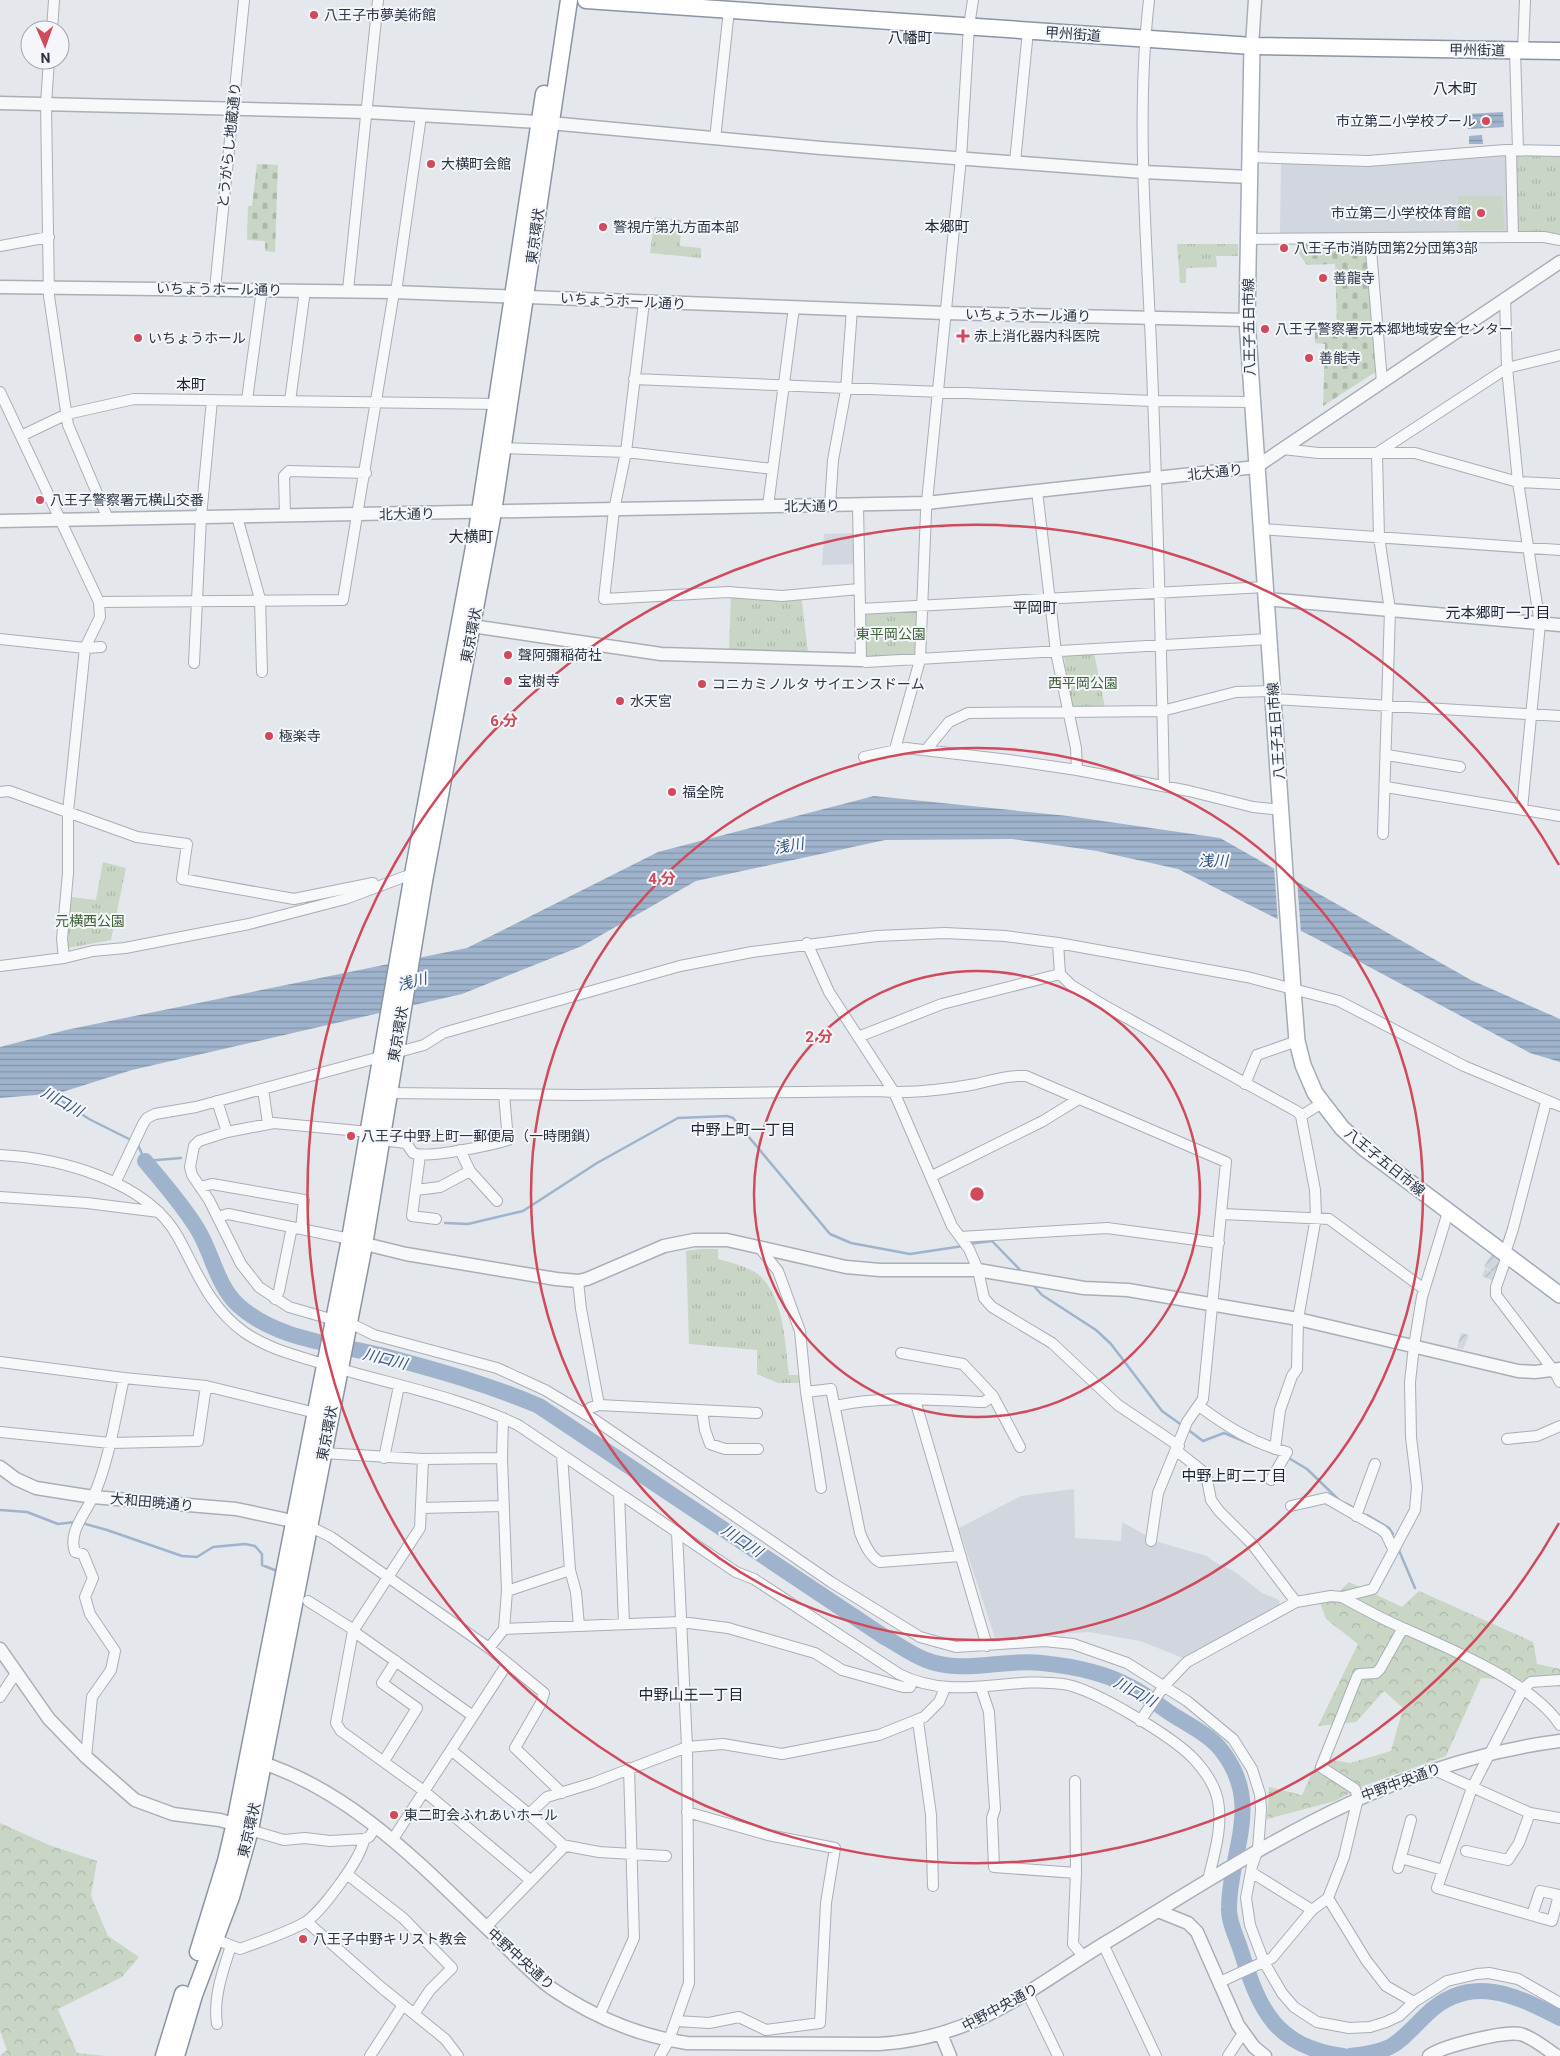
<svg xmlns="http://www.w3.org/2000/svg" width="1560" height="2056" font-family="Roboto,'Noto Sans JP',sans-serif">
  <defs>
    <pattern id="industrial-furrows" width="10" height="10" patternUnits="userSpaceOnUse" patternTransform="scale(1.25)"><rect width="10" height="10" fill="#d2d6de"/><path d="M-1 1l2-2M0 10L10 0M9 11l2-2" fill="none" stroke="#b4b8c0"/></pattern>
    <pattern id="forest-crowns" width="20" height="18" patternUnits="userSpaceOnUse" patternTransform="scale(1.25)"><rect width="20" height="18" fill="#c9d6c5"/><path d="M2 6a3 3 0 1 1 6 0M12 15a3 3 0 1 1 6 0" fill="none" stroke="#adb8ab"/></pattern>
    <pattern id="cemetery-stones" width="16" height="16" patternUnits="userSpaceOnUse" patternTransform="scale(1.25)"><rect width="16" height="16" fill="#c9d6c5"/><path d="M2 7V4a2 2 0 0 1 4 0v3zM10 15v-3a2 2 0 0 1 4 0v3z" fill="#adb8ab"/></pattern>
    <pattern id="park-tufts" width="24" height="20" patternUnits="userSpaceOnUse" patternTransform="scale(1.25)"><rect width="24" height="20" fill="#c9d6c5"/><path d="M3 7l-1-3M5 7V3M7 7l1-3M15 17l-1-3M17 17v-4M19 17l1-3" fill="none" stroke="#adb8ab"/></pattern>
    <pattern id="water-rules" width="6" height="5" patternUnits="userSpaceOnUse" patternTransform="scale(1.25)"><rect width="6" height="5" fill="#9fb4cc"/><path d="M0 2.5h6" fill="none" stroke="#8293a7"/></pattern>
  </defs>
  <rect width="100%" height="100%" fill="#e4e7ec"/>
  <!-- built -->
  <path fill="#d2d6de" d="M1507,154L1509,230L1506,234L1280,236L1281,162Z
    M858,533L859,564L822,565L824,534Z
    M1074,1489L1075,1538L1121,1541L1122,1522L1158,1542L1207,1556L1216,1563L1234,1571L1262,1593L1279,1600L1280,1606L1183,1658L1140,1641L1089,1632L995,1638L959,1528L1021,1496Z"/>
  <!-- industrial -->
  <path fill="url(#industrial-furrows)" d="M1492,1253L1502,1260L1493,1281L1482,1276L1485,1269L1495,1273L1484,1267Z
    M1461,1333L1469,1335L1463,1349L1457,1348Z"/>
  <!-- forest -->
  <path fill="url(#forest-crowns)" d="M1349,1582L1402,1607L1419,1591L1533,1642L1537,1664L1560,1669V1687L1537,1680L1527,1681L1481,1678L1446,1756L1366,1785L1335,1801L1267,1819L1269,1787L1302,1795L1317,1762L1333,1760L1350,1763L1391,1751L1403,1708L1384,1691L1356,1722L1318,1726L1358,1644L1326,1619L1320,1603L1330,1601Z
    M0,1823L49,1845L97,1861L91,1896L108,1936L139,1957L122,1977L58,2009L77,2053L106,2056H0L7,2050L0,2031Z"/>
  <!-- cemetery -->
  <path fill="url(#cemetery-stones)" d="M257,164L278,165L275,252L265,251V241L247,240L248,206H252Z
    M1361,241L1368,246L1377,371L1323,406L1325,344L1315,343V325L1337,324L1335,264L1307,265L1299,254V243Z"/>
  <!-- park -->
  <path fill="url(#park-tufts)" d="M1514,154H1560V236L1513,232Z
    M655,217L681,220L680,246L701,248V258L650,253Z
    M1177,244H1238V256H1216L1217,267L1186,268V283H1180Z
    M731,592L801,594L808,653L729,651Z
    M923,606L920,660L866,662L860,609Z
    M1094,653L1105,708H1071L1064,656Z
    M103,862L126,868L111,940L68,948L66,936L72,897L96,900Z
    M700,1249H718V1259C729,1262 741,1265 751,1270C784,1286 785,1344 789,1375H801L802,1383H778L757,1374V1350L689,1344L686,1251Z"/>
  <!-- pitch -->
  <path fill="#c9d6c5" d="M1458,196H1503L1504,230H1458Z"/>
  <!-- water -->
  <path fill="url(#water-rules)" d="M1503,112L1504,127L1468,129V114Z
    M1482,135L1483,144H1469V136Z
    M874,796L1068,816L1220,838L1471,980L1560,1019V1062L1530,1053L1319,940L1178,869L1097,851L1012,839L885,840L696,881L582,946L462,994L132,1070L59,1093L0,1098V1047L66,1030L467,948L658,852Z"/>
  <!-- pier -->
  <path fill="#e4e7ec" d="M1274,866L1297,879L1301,934L1278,923Z"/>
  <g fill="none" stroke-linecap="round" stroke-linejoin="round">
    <!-- stream -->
    <path stroke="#9fb4cc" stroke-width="2.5" d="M48,1092L89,1119L131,1140
      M138,1145L145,1161L181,1158
      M445,1223L468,1224L523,1211L597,1163L678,1118L727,1116L733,1118L830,1234L851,1243L910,1254L963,1246
      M968,1244L992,1241L1024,1274
      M1032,1284L1042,1295L1096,1330L1111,1344L1162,1411L1183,1426
      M1187,1429L1203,1441L1224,1433L1258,1447
      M1287,1457L1307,1469L1338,1499
      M1345,1503L1351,1506
      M0,1510L27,1512L58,1524L75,1522
      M1367,1515L1389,1528L1393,1534
      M82,1523L107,1530L182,1556L197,1557L213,1547L245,1544L255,1546L262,1554V1565L277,1571
      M1398,1548L1415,1588"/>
    <!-- river -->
    <path stroke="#9fb4cc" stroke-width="16" d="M145,1161C164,1184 183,1205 198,1230C212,1253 217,1285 237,1304C276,1341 338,1344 388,1357C440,1371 490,1385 539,1406L886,1638C899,1645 912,1655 926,1660C963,1675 1004,1658 1042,1663C1071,1666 1103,1672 1129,1686C1144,1693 1157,1704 1170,1713C1187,1724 1210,1735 1222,1751C1263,1804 1230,1850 1229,1907C1228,1921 1237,1938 1241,1951C1260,2011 1275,2046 1343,2056
      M1350,2056C1396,2051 1396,2044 1427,2014C1470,1973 1516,1995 1560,2018"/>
    <defs>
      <path id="minor" d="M1149,0C1136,114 1146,229 1151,344C1157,491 1161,639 1164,786
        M52,30L54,0
        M1515,51L1518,150
        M1523,51L1525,0
        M49,60L46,104L49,296L68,425L108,519
        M715,139L729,10
        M1511,150L1513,237
        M1249,157L1368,161L1505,150L1560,151
        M1015,162L1028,31
        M1370,238L1382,382
        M1248,239L1513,237H1544L1560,240
        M0,246L49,237
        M215,289L244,0
        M348,290L378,0
        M396,292L421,116
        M1505,298L1507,368L1518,482L1540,624L1522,809
        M644,302L626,452L614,510L604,599L728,592L782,596L859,589
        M634,379L1153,401L1252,402
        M0,392L99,602L100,617L85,648L68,812V873L62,939L64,958
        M247,400L262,289
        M290,401L305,290
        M21,436L67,414L134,399L501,404
        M497,448L626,452L773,469
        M1283,449L1318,453H1415L1518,482L1560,484
        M1377,453L1507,368L1560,355
        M1377,454L1379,537L1390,610L1383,834
        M1037,491L1056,652L1076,748L1077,770
        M830,505L833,460L846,390L852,309
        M858,505L861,660L866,662L1269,639
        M768,506L794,307
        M285,516L284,476L289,471L366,473
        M237,517L260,599L262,672
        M1261,529L1560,550
        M99,602L343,600L394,292
        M860,609L1265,587
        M0,639L85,648L101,647
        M194,663L201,517L212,400
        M1274,699L1560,716
        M895,749L920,660L926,512L961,158L969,26L973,0
        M926,750L949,722L968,713L1162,711L1236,692L1273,691
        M1387,755L1460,767
        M864,757L906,748L1009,760L1077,770L1189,791L1253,807L1281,810
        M1386,787L1560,816
        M0,792L9,791L137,837L187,844L182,879L294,899L373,883
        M807,943L829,992L894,1092L952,1226L969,1249L978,1270L984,1298L992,1307L1052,1343L1118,1405L1179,1446
        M1058,943L1060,974L1071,985L1107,1007L1298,1112L1301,1116L1315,1190L1316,1217L1298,1319L1297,1369L1292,1376L1280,1410L1275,1449
        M0,966L64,958L93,951L125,948L249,924L345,899L417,872
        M858,1037L942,1004L1060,974
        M1245,1084L1257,1055L1297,1041
        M263,1089L268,1124
        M386,1093L579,1095L879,1091C908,1094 948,1089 976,1084C993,1080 1009,1075 1026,1076L1226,1162L1203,1399L1187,1422L1158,1493L1151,1541
        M217,1101L227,1132
        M1301,1116L1322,1103
        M381,1140L406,1143L413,1153C427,1159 492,1145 508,1140L504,1094
        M460,1150L470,1171L497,1201
        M0,1155C60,1158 147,1181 178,1237C197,1272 210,1308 244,1332C267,1348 291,1354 317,1362C383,1383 455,1395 518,1425L736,1572L754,1579L899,1674C955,1702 1006,1676 1063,1684C1093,1688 1173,1737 1194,1759C1205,1771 1215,1785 1218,1801C1223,1827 1214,1855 1208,1880
        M420,1155L412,1216L436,1219
        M932,1176L1043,1121L1077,1100
        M115,1183L143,1124L147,1118L155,1114L196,1107L424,1045L443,1033L680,966L752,952L877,936L945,933L1005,936L1058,943L1247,977L1339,1001L1464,1066L1560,1106
        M200,1187L212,1184L304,1200L301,1229
        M416,1190L440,1187L470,1171
        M0,1197L87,1203L159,1212
        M1222,1214L1329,1219L1424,1289
        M218,1217L228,1214L350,1239
        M960,1237L1107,1228L1219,1243
        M759,1247L778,1271L800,1331L806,1392L821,1488
        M1503,1253L1507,1247L1513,1229L1546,1102
        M1507,1256L1496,1287V1295L1554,1371L1560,1382
        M578,1281L581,1309L599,1405
        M275,1299L279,1291L292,1227
        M334,1320L289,1307L259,1287L241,1264L209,1200L192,1175L190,1167L194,1146L199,1141L227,1132L274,1123L369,1132L373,1129
        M348,1322L374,1335L497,1368L545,1390L595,1420L831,1582L920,1637L956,1647L1044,1641L1073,1644L1127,1663L1187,1701L1233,1739L1252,1769L1260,1794L1261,1810L1258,1849L1252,1866L1246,1898L1250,1925L1264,1962L1282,1993L1294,2007L1317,2022L1349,2028L1370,2027L1386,2022L1399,2016L1414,2002L1447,1981L1477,1974L1489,1973L1518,1979L1560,2003
        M901,1353L963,1364L993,1396L1020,1447
        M0,1362L124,1378L206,1386L316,1413
        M806,1392L831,1389L860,1533C864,1543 870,1557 880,1562L961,1556
        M915,1400L987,1646
        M835,1406C884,1395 934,1400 984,1402L993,1396
        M1199,1406C1226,1426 1254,1444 1287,1452L1271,1480
        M702,1411L705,1430L710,1444L725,1449H758
        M585,1413L590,1408L599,1405L757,1413
        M0,1432L110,1443L198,1441L206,1386
        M1507,1439L1537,1436L1560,1426
        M1177,1451L1206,1474L1211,1500L1219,1511L1252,1544L1296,1602
        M323,1453L423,1459L502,1458L503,1418
        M562,1455L570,1570L576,1592L579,1626
        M384,1458L399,1386
        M423,1459L420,1528L353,1631L336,1723L341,1731L424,1791L530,1880
        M619,1493L624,1624
        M1291,1506L1326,1498L1382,1530L1386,1534L1393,1549
        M421,1508L504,1506
        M1356,1516L1375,1464
        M309,1526L331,1537L489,1648L544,1693L541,1703L515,1748L562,1793
        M507,1591L570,1570
        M1342,1597C1362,1608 1382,1619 1403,1628C1449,1648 1533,1683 1560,1725
        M308,1601L354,1630
        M504,1629L681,1622L728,1628L815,1653L842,1670L903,1687H910L913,1680
        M353,1631L473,1716
        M489,1648L504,1629L507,1591L502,1458
        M981,1688L989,1712L995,1809L992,1818L994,1867L1076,1873
        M0,1697L16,1673
        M918,1721L931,1815L933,1886
        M1140,1721L1164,1686L1187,1662L1296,1602L1331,1596L1342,1597L1373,1589L1415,1510L1417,1487L1411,1437L1410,1382L1414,1346L1422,1297L1448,1212
        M451,1750L529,1814L561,1843L562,1849L486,1927
        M86,1757L92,1697L111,1670L115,1651L90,1614L85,1597L93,1578L83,1554L75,1552C68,1533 84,1515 92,1499C108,1467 116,1414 124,1378
        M384,1761L417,1708L382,1683L396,1661
        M1432,1769L1530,1813L1560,1818
        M1075,1781L1076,1873L1073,1944L1083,1956
        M529,1814L547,1797L593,1783L687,1747L723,1744L782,1754L879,1735L924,1717L939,1702L945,1688
        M250,1830L284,1840L305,1838L330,1841L364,1839
        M393,1839L507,1664
        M562,1845L599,1852L666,1856
        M1466,1851L1508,1860L1519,1843L1530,1813
        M1401,1858L1443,1870
        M1398,1868L1411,1820
        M1251,1872L1312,1910
        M348,1875L403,1918L452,1968L430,1990L414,2014
        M1328,1898L1366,1960L1386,1986L1414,2002
        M1532,1915L1540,1891L1559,1895L1552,1921L1437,1888L1472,1788L1523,1689L1531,1682L1560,1680
        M307,1922L382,1988L445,2039L458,2056
        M215,1939L240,1949C261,1941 284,1934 304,1923C320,1914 362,1858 364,1839L369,1837L376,1827
        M1103,1944L1156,2056
        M1220,1982L1272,1958L1312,1910L1328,1898L1344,1857L1358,1798L1355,1789L1321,1767L1357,1677L1359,1674L1376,1673L1380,1669L1403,1628
        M1028,1994L1058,2056
        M599,2016L634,1938L629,1768
        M676,2021L709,2023L739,2017L766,2030L820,2023L826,1903L835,1848L768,1835L687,1812
        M217,2024C213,1998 223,1970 231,1946
        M370,2056L403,2005
        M660,2056L669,2040L689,1983L687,1747L677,1532
        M1228,2056L1243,2033"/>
      <path id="tertiary" d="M1252,46L1255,0
        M0,103L366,112L539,122L821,148L1143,172L1249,177
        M0,287L394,292L945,313L1247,320
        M0,521L926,503L1256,467L1560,262
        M1266,599L1560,625
        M465,625L661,654L861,660
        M357,1242L406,1254L556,1279L578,1281L587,1279L664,1246L694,1240H727L846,1267L880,1270H978L1084,1288L1128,1290L1298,1319L1518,1371L1535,1372L1560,1369
        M0,1467L16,1479L36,1488L93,1497L236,1509L302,1523
        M0,1649L49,1719L86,1757L135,1800L173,1814L220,1820L243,1827
        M256,1761C350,1789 421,1865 490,1931C510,1950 529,1972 551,1988C592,2016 638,2036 687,2043L879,2044C978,2038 1030,1988 1110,1940C1259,1850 1382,1764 1560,1741
        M1158,1911L1188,1923L1197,1932L1238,2025L1254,2047L1265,2056
        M941,2034L950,2056
        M1429,2056C1442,2046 1504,2031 1520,2034C1533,2037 1546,2049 1557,2056"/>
      <path id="primary" d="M1252,46L1247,320L1293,990L1297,1041L1303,1065L1315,1093L1342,1128L1364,1148L1560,1295"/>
      <path id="trunk" d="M586,0L1252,46L1560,51
        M198,1952L226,1861L235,1823L350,1239L413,874L477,531L544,94
        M164,2056L183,1994
        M176,2056L194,1995L231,1897L250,1830L364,1245L424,881L493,512L569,0"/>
    </defs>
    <!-- minor casing -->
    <use href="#minor" stroke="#a9aeb7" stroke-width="12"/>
    <!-- tertiary casing -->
    <use href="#tertiary" stroke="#a9aeb7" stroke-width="15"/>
    <!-- primary casing -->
    <use href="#primary" stroke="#a3abb8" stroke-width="18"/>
    <!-- trunk casing -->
    <use href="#trunk" stroke="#8b94a3" stroke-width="19"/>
    <!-- minor -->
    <use href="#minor" stroke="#f7f8fa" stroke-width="10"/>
    <!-- tertiary -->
    <use href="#tertiary" stroke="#f7f8fa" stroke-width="12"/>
    <!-- primary -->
    <use href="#primary" stroke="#fff" stroke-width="15"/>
    <!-- trunk -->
    <use href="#trunk" stroke="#fff" stroke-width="16"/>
  </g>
  <!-- distance rings -->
  <g fill="none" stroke="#d1495b" stroke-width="2.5">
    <circle cx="977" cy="1194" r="223"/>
    <circle cx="977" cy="1194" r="446"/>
    <path d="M1559 1523A669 669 0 1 1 1559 865"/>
  </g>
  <!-- markers -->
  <g fill="#d1495b" stroke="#f4f6f9" stroke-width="2">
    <circle cx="314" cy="15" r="5"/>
    <circle cx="1486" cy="121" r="5"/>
    <circle cx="431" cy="164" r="5"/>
    <circle cx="1481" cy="213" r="5"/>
    <circle cx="603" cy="227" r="5"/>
    <circle cx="1284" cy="248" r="5"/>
    <circle cx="1323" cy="278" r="5"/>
    <circle cx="1265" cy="329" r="5"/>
    <path d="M960.5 328.5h5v5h5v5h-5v5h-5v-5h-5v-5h5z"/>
    <circle cx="138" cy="338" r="5"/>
    <circle cx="1309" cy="358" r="5"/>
    <circle cx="40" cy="500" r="5"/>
    <circle cx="508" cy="655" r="5"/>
    <circle cx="508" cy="681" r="5"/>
    <circle cx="702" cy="684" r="5"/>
    <circle cx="620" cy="701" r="5"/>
    <circle cx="269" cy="736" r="5"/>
    <circle cx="672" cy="792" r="5"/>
    <circle cx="351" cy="1136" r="5"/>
    <circle cx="394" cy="1815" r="5"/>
    <circle cx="303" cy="1939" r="5"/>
  </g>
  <g text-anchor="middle" stroke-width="4" stroke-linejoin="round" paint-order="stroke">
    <!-- poi labels -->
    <g font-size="14" fill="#2b3445" stroke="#f4f6f9" text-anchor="start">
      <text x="324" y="20">八王子市夢美術館</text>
      <text x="1476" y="126" text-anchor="end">市立第二小学校プール</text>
      <text x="441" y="169">大横町会館</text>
      <text x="1471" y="218" text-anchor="end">市立第二小学校体育館</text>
      <text x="613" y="232">警視庁第九方面本部</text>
      <text x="1294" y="253">八王子市消防団第2分団第3部</text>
      <text x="1333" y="283">善龍寺</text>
      <text x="1275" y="334">八王子警察署元本郷地域安全センター</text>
      <text x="974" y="341">赤上消化器内科医院</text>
      <text x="148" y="343">いちょうホール</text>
      <text x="1319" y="363">善能寺</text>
      <text x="50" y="505">八王子警察署元横山交番</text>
      <text x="518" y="660">聲阿彌稲荷社</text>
      <text x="518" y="686">宝樹寺</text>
      <text x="712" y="689">コニカミノルタ サイエンスドーム</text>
      <text x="630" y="706">水天宮</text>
      <text x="279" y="741">極楽寺</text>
      <text x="682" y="797">福全院</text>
      <text x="361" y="1141">八王子中野上町一郵便局（一時閉鎖）</text>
      <text x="404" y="1820">東二町会ふれあいホール</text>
      <text x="313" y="1944">八王子中野キリスト教会</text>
    </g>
    <!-- street labels -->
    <g font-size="14" fill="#2b3445" stroke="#f4f6f9">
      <text transform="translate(1073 34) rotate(4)" y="5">甲州街道</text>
      <text transform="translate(1477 50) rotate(1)" y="5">甲州街道</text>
      <text transform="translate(229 145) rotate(-84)" y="5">とうがらし地蔵通り</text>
      <text transform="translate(535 236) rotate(-82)" y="5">東京環状</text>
      <text transform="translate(219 289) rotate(1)" y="5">いちょうホール通り</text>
      <text transform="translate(623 301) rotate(3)" y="5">いちょうホール通り</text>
      <text transform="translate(1028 315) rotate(1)" y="5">いちょうホール通り</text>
      <text transform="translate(1249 327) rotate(-91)" y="5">八王子五日市線</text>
      <text transform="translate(1215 472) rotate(-6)" y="5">北大通り</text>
      <text transform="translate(812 506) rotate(-1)" y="5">北大通り</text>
      <text transform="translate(407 514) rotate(-1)" y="5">北大通り</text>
      <text transform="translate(471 635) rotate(-79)" y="5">東京環状</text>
      <text transform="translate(1276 731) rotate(-94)" y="5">八王子五日市線</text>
      <text transform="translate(398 1034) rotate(-80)" y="5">東京環状</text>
      <text transform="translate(1385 1162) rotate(39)" y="5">八王子五日市線</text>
      <text transform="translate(327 1433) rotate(-79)" y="5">東京環状</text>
      <text transform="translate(152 1502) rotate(5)" y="5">大和田暁通り</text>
      <text transform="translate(1401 1782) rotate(-20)" y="5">中野中央通り</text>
      <text transform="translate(249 1830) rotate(-77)" y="5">東京環状</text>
      <text transform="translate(521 1959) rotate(42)" y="5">中野中央通り</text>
      <text transform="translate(1000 2007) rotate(-28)" y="5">中野中央通り</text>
    </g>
    <!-- park labels -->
    <g font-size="14" fill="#3f6138" stroke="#f4f6f9">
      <text x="891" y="639">東平岡公園</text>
      <text x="1083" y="688">西平岡公園</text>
      <text x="90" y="926">元横西公園</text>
    </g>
    <!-- neighbourhood labels -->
    <g font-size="15" fill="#1d2536" stroke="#f4f6f9">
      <text x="910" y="43">八幡町</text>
      <text x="1455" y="94">八木町</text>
      <text x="947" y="232">本郷町</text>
      <text x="191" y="390">本町</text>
      <text x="471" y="542">大横町</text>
      <text x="1035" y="613">平岡町</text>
      <text x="1498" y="618">元本郷町一丁目</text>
      <text x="743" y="1135">中野上町一丁目</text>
      <text x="1234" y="1481">中野上町二丁目</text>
      <text x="691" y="1700">中野山王一丁目</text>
    </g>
    <!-- water labels -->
    <g font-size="15" font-style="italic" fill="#34527a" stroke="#f4f6f9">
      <text transform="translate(789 846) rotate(-10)" y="5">浅川</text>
      <text x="1213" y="866">浅川</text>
      <text transform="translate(412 982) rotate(-14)" y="5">浅川</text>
      <text transform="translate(62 1102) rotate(29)" y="5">川口川</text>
      <text transform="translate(385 1359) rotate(14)" y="5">川口川</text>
      <text transform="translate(742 1541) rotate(34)" y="5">川口川</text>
      <text transform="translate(1135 1692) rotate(28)" y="5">川口川</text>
    </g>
  </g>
  <circle cx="977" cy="1194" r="8" fill="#d1495b" stroke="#f4f6f9" stroke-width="2.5"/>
  <g font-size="15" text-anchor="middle" font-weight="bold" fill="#d1495b" stroke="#f4f6f9" stroke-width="4" stroke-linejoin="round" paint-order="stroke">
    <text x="504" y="726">6 分</text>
    <text x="662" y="884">4 分</text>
    <text x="819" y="1042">2 分</text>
  </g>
  <!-- north arrow -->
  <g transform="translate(45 45) rotate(178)"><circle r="24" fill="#f4f6f9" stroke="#a4a8b1"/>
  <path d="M0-4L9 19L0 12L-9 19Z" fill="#d1495b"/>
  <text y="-8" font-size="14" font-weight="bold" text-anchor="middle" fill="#2b3445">N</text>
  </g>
</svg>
